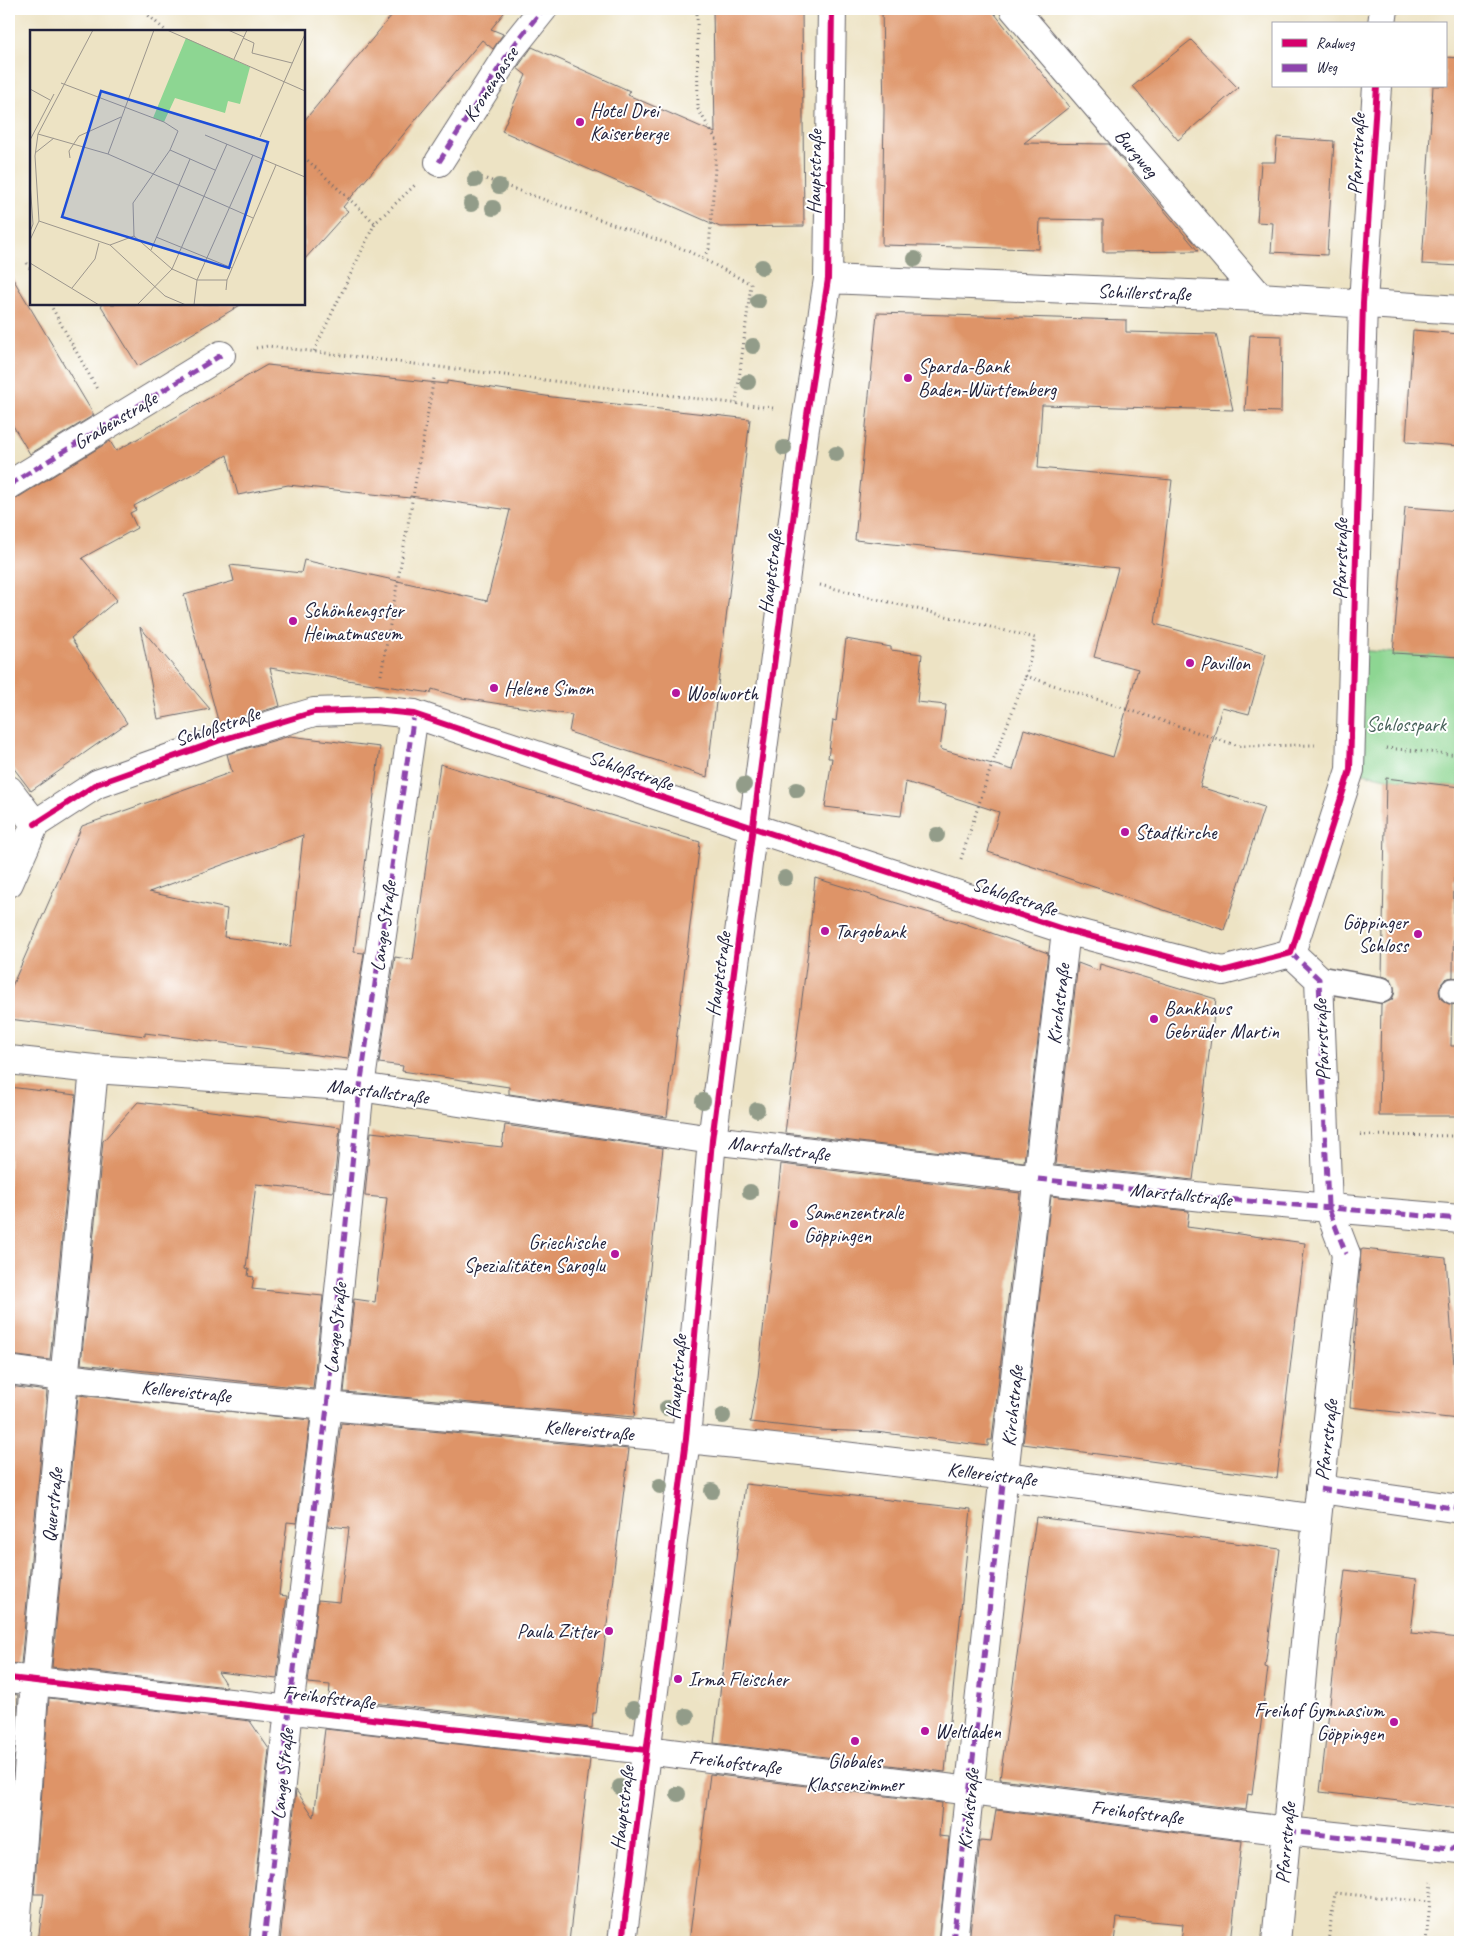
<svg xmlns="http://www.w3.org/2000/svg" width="1469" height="1951" font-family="Caveat,sans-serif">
  <rect width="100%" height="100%" fill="#fff"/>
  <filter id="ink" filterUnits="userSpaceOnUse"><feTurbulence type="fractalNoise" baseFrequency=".02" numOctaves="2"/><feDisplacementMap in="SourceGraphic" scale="10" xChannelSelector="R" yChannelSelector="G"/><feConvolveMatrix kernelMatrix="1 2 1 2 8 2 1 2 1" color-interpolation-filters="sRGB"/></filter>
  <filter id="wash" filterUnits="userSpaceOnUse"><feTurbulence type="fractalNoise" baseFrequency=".0096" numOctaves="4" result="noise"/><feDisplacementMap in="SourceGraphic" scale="20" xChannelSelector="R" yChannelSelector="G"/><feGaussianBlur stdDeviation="1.12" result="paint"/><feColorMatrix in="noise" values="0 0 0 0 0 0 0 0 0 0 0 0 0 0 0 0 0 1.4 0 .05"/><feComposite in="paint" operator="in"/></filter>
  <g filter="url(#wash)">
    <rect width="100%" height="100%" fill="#ede3c4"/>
    <!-- green -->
    <path fill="#8dd692" stroke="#587c66" d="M1354,650L1460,657V787L1386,778L1350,770Z"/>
    <g id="blocks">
      <!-- building -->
      <path fill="#de9467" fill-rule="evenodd" d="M397,9H507L491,29L503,34L493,49L482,40L343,207L348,211L304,260V121Z
        M713,9H802L804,226L720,227L502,131L526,75L517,68L532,47L630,91L628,95L715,133Z
        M882,9H991L1069,107L1024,143L1109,144L1198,251L1103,252V220L1040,219L1039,249L882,245L884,110Z
        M1191,40L1238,88L1178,140L1133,86Z
        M1445,57L1460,58V266L1422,264L1433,86H1445Z
        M1277,137L1334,141L1327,255L1271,252L1273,223L1257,222L1261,162H1275Z
        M9,272L94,415L30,454L9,419Z
        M100,304H242L138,366Z
        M877,313L1126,320V332L1216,334L1233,410L1042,405L1038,468L1172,480L1155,624L1266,654L1249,714L1222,707L1200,787L1264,807L1224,930L988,852L999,812L906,782L901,816L825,807L832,758H828L833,720L836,721L846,639L891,647V650L922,654L917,702L946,705L940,749L1013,770L1024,729L1113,757L1138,669L1094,657L1118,568L855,540Z
        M1413,330L1460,334V446L1406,442Z
        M1250,335L1282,336L1281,412L1245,411Z
        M267,365L447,384V381L552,397L750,419L707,777L569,732L572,715L462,698L432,689L431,693L270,668L280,706L219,724L184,595L234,581L230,565L301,573L304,560L487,601L510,510L410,496V498L288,485L238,495L227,455L134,506L136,510L130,513L137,528L82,558L117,600L71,638L127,723L31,791L9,762V501L17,498L110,441L116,451Z
        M1405,507L1460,511V657L1393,653Z
        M140,627L210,709L158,719Z
        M290,736L380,747L354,952L364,953L348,1059L145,1033V1036L9,1019V993L82,826L232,772L227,754ZM303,835L291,946L224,937L227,909L149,892Z
        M440,764L700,842L667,1117L509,1094V1087L402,1071L403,1066L379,1063L395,957L413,960Z
        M1386,778L1460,787V878H1454L1453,977L1445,979L1439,991L1441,999L1452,1005L1451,1046H1460V1116H1379L1381,1004L1392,1000L1395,992L1391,979L1382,976Z
        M815,878L966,924L1048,953L1024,1162L785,1133L808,951Z
        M1078,963L1099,971L1100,964L1216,999L1193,1180L1055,1165Z
        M9,1087L76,1095L50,1360L9,1355Z
        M138,1102L340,1127L333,1192L256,1184L246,1268L249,1269L248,1276L254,1277L252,1289L323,1296L313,1389L81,1364L103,1141Z
        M505,1125L663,1148L634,1417L344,1392L354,1299L375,1302L387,1198L365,1196L371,1132L502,1147Z
        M781,1164L1020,1193L992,1440H988V1446L876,1432L822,1430L750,1422L758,1377Z
        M1051,1196L1189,1211L1187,1227L1305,1243L1277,1478L1023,1444Z
        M1363,1249L1446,1258L1458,1419L1350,1407L1361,1250Z
        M9,1386L47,1391L21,1664L9,1663Z
        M78,1395L310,1420L297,1523L287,1522L279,1595L287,1596L277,1679L218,1672L227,1687L52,1667Z
        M341,1423L629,1449L596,1713H593L592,1728L329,1698L330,1685L308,1683L318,1600L340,1602L349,1528L328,1526Z
        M745,1484L971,1509L945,1772L714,1743Z
        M1036,1517L1280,1549L1265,1667L1268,1668L1252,1795L1248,1794L1246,1810L1000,1779Z
        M1345,1570L1417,1579L1411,1633L1460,1638V1808L1320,1792Z
        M9,1694L18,1695L9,1819Z
        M49,1698L250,1721L269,1749L249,1942H38L44,1894H34Z
        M325,1729L590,1759L569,1942H280L296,1790L314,1817Z
        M710,1774L942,1803L939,1836L949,1837L938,1942H689Z
        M996,1810L1242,1841L1231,1942H1181L1183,1924L1117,1918L1114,1942H969L980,1841L991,1842Z"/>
    </g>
  </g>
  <g filter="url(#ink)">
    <use href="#blocks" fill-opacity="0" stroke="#69666b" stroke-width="1"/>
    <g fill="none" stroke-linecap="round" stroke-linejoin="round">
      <defs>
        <path id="service" d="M1319,979L1381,990
          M1453,991H1460"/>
        <path id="pedestrian" d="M439,162L511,49L543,9
          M9,485L221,355
          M1291,953L1319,979L1328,1207L1346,1254
          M1038,1179L1213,1198L1460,1219
          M1320,1489L1460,1509
          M1286,1831L1460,1849
          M264,1942L289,1709L327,1407L360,1087L414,714
          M953,1942L1004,1474"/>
        <path id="minor" d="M1014,9L1260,297
          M1382,24L1384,9
          M828,279L1260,297L1460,310
          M9,790L35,824
          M35,824L97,784L218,741L314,712L375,710L414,714L754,828L1066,930L1223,971L1291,953L1350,770L1363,303L1377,86
          M9,883L35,824
          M9,1060L94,1069L360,1087L712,1140L1038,1179
          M9,1370C234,1402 461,1416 687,1439C898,1460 1107,1489 1317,1519
          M1004,1474L1066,930
          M9,1678L646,1750L1286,1831
          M15,1942L35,1681L94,1069
          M622,1942L686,1439L712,1140L805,428L828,279L832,9
          M1276,1942L1317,1519L1346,1254"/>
      </defs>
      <!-- service casing -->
      <use href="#service" stroke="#69666b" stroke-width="28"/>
      <!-- pedestrian casing -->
      <use href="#pedestrian" stroke="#69666b" stroke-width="30"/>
      <!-- minor casing -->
      <use href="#minor" stroke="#69666b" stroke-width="30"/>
      <!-- path -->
      <path stroke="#69666b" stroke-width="3" stroke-dasharray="1 4" stroke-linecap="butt" d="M141,9L166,31
        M697,9L698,109L717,141L709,249L702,259
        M304,157L375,223
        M472,174L686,250L751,284L736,403
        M27,263L31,270
        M50,304L97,389
        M256,348L268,346L773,408
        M314,351L375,223L415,185
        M820,585L1035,638L1026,676L1239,746L1315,745
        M381,675L434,378
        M1386,748L1460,755
        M961,859L992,764L1026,676
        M1360,1135L1460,1136
        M1328,1942L1335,1893L1430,1902
        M1426,1942L1432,1882"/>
      <!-- service -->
      <use href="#service" stroke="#fff" stroke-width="25"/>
      <!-- pedestrian -->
      <use href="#pedestrian" stroke="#fff" stroke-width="28"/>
      <!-- minor -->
      <use href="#minor" stroke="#fff" stroke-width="28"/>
      <!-- quiet -->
      <path stroke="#8e44ad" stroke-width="5" stroke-dasharray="10 5" stroke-linecap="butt" d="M439,162L511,49L543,9
        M9,485L221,355
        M1291,953L1319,979L1328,1207L1346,1254
        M1038,1179L1213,1198L1460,1219
        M1320,1489L1460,1509
        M1286,1831L1460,1849
        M264,1942L289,1709L327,1407L360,1087L414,714
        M953,1942L1004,1474"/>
      <defs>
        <path id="cycleway" d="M35,824L97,784L218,741L314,712L375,710L414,714L754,828L1066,930L1223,971L1291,953L1350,770L1363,303L1377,86
          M9,1678L646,1750
          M622,1942L686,1439L712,1140L805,428L828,279L832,9"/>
      </defs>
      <!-- cycleway casing -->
      <use href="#cycleway" stroke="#fff" stroke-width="9"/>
      <!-- cycleway -->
      <use href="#cycleway" stroke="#d6006c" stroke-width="6"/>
    </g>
    <!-- trees -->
    <g fill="#929c89">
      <circle cx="475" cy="180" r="8"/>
      <circle cx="499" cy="186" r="8"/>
      <circle cx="471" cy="204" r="8"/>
      <circle cx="493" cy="208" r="8"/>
      <circle cx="915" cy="259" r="8"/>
      <circle cx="762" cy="267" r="8"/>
      <circle cx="758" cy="301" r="8"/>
      <circle cx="753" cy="346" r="8"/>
      <circle cx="748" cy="382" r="8"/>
      <circle cx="784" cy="448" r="8"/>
      <circle cx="836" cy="454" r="8"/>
      <circle cx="744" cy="785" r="8"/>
      <circle cx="797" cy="790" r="8"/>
      <circle cx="937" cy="835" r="8"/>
      <circle cx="785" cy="878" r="8"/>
      <circle cx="703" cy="1101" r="8"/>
      <circle cx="757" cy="1110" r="8"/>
      <circle cx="750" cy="1192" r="8"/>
      <circle cx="667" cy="1408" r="8"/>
      <circle cx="723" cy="1416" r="8"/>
      <circle cx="660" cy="1486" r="8"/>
      <circle cx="712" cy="1491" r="8"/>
      <circle cx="633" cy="1709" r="8"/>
      <circle cx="687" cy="1716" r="8"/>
      <circle cx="620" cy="1787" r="8"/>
      <circle cx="678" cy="1794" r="8"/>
    </g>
  </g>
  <!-- markers -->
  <g fill="#b5179e" stroke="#fff" stroke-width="2">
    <circle cx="580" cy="122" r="5"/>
    <circle cx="908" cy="378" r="5"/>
    <circle cx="293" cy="621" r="5"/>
    <circle cx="1190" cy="663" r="5"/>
    <circle cx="494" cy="688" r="5"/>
    <circle cx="676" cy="693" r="5"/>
    <circle cx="1125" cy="832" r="5"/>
    <circle cx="825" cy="931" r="5"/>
    <circle cx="1418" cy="934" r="5"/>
    <circle cx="1154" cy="1019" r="5"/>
    <circle cx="794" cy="1224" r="5"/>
    <circle cx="615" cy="1254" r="5"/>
    <circle cx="609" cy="1631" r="5"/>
    <circle cx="678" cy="1679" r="5"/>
    <circle cx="1394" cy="1722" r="5"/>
    <circle cx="925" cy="1731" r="5"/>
    <circle cx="855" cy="1741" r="5"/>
  </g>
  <g text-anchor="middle" stroke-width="4" stroke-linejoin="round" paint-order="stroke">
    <!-- street labels -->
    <g font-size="20" fill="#22223b" stroke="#fff">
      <text transform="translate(490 84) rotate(-57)" y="7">Kronengasse</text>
      <text transform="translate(1137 153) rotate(50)" y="7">Burgweg</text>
      <text transform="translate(1356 154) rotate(-87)" y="7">Pfarrstraße</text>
      <text transform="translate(814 172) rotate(-89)" y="7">Hauptstraße</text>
      <text transform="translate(1144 292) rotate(2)" y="7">Schillerstraße</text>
      <text transform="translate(115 420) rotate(-31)" y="7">Grabenstraße</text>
      <text transform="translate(1340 559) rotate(-89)" y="7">Pfarrstraße</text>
      <text transform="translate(770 572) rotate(-83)" y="7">Hauptstraße</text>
      <text transform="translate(217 726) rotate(-18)" y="7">Schloßstraße</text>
      <text transform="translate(631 770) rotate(19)" y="7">Schloßstraße</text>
      <text transform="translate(1015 896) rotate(18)" y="7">Schloßstraße</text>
      <text transform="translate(383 926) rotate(-82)" y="7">Lange Straße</text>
      <text transform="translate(718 974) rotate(-82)" y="7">Hauptstraße</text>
      <text transform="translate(1058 1004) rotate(-83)" y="7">Kirchstraße</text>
      <text transform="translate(1321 1040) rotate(-92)" y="7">Pfarrstraße</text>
      <text transform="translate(378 1091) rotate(7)" y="7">Marstallstraße</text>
      <text transform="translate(779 1148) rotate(7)" y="7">Marstallstraße</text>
      <text transform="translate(1181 1194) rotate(6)" y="7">Marstallstraße</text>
      <text transform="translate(335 1328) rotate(-84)" y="7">Lange Straße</text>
      <text transform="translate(676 1377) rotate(-85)" y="7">Hauptstraße</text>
      <text transform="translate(186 1391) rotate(6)" y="7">Kellereistraße</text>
      <text transform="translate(1012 1406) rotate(-84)" y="7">Kirchstraße</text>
      <text transform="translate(589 1430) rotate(5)" y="7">Kellereistraße</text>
      <text transform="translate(1326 1440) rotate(-83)" y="7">Pfarrstraße</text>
      <text transform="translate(992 1474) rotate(7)" y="7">Kellereistraße</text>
      <text transform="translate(52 1505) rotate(-84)" y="7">Querstraße</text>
      <text transform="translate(329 1697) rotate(7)" y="7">Freihofstraße</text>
      <text transform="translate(735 1762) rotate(7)" y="7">Freihofstraße</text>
      <text transform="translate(282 1774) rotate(-84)" y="7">Lange Straße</text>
      <text transform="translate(622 1808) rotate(-83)" y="7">Hauptstraße</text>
      <text transform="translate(968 1809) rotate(-84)" y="7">Kirchstraße</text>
      <text transform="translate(1137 1812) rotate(7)" y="7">Freihofstraße</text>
      <text transform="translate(1285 1843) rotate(-85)" y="7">Pfarrstraße</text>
    </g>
    <!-- poi labels -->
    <g font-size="20" fill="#22223b" stroke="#fff" text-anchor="start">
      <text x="590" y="117">Hotel Drei<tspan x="590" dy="23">Kaiserberge</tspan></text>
      <text x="918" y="373">Sparda-Bank<tspan x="918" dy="23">Baden-Württemberg</tspan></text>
      <text x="303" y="617">Schönhengster<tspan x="303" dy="23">Heimatmuseum</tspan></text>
      <text x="1200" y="670">Pavillon</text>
      <text x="504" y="695">Helene Simon</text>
      <text x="686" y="700">Woolworth</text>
      <text x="1135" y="839">Stadtkirche</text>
      <text x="1408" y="929" text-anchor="end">Göppinger<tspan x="1408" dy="23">Schloss</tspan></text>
      <text x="835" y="938">Targobank</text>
      <text x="1164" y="1015">Bankhaus<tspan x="1164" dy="23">Gebrüder Martin</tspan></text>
      <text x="804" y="1219">Samenzentrale<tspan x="804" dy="23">Göppingen</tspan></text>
      <text x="605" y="1249" text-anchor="end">Griechische<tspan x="605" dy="23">Spezialitäten Saroglu</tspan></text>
      <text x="599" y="1638" text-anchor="end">Paula Zitter</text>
      <text x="688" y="1686">Irma Fleischer</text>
      <text x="1384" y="1717" text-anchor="end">Freihof Gymnasium<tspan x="1384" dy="23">Göppingen</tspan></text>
      <text x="935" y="1738">Weltladen</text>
      <text x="855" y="1768" text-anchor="middle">Globales<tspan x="855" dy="23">Klassenzimmer</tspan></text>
    </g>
    <!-- park labels -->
    <g font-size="20" fill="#476159" stroke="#fff">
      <text x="1406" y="731">Schlosspark</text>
    </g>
  </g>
  <!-- overview -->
  <g transform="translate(30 30)">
    <rect width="275" height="275" fill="#ede3c4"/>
    <path d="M156,8L220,37L216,52L210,74L198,71L195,83L145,68L134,92L123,88Z" fill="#8dd692"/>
    <path fill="none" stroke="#9c968d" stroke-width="1" d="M137,0L275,61M198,0L214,7M213,8L224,13L222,23L262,33M204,29L217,0M31,53L134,92L148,101L140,120L103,173L104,206M0,59L20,70M8,104L78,124L223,188M175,105L275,147M230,107L275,4M0,110L24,64M140,120L185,140M5,123L24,108M78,124L124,0M40,128L39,121L49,106L91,87M0,152L3,194L0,202M9,191L80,215L135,266L156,275M104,206L142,239L167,250H197M126,207L202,238M0,210L9,191L5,126L8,104L63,0M80,215L104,206M121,220L160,129M0,233L69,275M42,258L65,229L69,213M196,260L197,250L246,135M107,275L142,239L197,114M164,275L167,250L223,125"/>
    <path fill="#1d4ed8" fill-opacity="0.15" stroke="#1d4ed8" stroke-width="2.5" d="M71,61L238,112L199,238L32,187Z"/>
    <rect width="275" height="275" fill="none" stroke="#22223b" stroke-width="2.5"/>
  </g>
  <!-- margin -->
  <rect width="1469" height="1951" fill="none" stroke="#fff" stroke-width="30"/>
  <!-- legend -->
  <rect x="1272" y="22" width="175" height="65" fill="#ffffff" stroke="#a7a7b1"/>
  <rect x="1282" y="39" width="25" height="8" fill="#d6006c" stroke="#a7a7b1"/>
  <text x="1316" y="48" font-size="15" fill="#22223b">Radweg</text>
  <rect x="1282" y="64" width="25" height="8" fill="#8e44ad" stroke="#a7a7b1"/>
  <text x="1316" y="72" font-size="15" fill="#22223b">Weg</text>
</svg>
